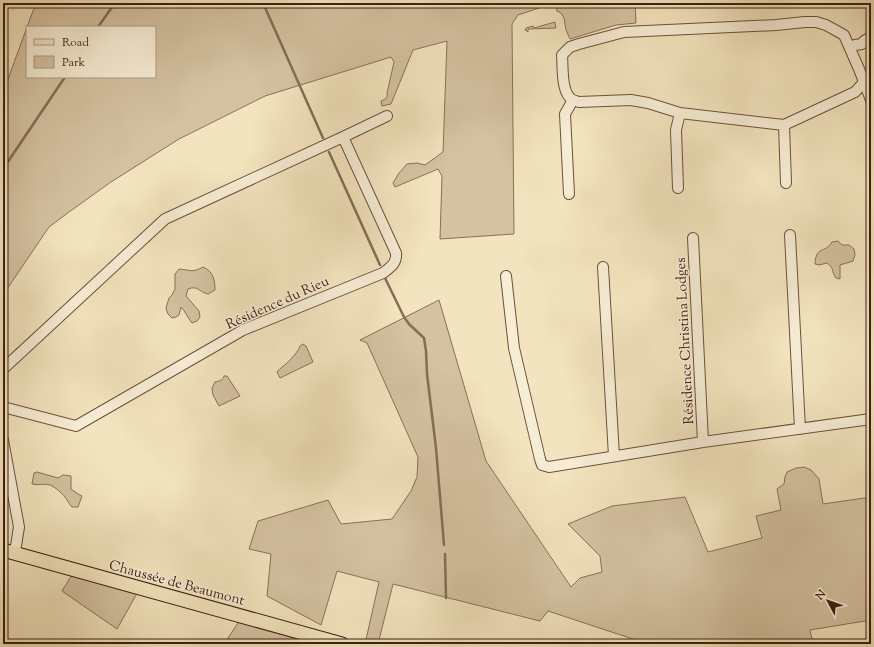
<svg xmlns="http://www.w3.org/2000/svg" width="874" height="647" font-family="'Sorts Mill Goudy',serif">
  <rect width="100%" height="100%" fill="#f2e4be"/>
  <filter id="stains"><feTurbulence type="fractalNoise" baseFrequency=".005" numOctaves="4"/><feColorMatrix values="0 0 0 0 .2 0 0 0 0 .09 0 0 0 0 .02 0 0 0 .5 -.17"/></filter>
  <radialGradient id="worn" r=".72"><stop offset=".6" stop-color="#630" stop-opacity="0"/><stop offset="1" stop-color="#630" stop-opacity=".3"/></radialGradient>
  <!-- green -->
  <path fill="#d4c2a1" stroke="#8a705a" d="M36,3H554L518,15L512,24L514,234L440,239L442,176L438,169L395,187L393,183L399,173L407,164L417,163L425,165L443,152L447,41L413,50L391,104L382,106L381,101C386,99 388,98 387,93L394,62L391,57L265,96L179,139L111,182L69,212L49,227L3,295V93L27,27V77H155V27H27Z
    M555,3H635L636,23L616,25L570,39L566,30L564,18L561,13L557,11Z
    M555,22L556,28L528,29V32L525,30L526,28L533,26L534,28Z
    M838,241L842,245H849L854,249L855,255L853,261L840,265V279L836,278C831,271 835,269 827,263L819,265L815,264C816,245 825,254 832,242Z
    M203,267C213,271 215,280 215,290L208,294C199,292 198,285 188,289L186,296L199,311L200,317L197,321L192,323C188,318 185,311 181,307L179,315L176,317L172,318L168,314L166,308L169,298L172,295L175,289V274L179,269C191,270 192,273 203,267Z
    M439,300L486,461L571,587L580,578L602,572L600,556L568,524L612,506L685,497L708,552L762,538L756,516L781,510L777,489L784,484L785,477L787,472L796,468L804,467L811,470L819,479L823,504L871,497V620L810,630L813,644H648L548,611L540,621L393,584L378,644H365L379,582L337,571L321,625L267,596L271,554L249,549L258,521L328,500L341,524L392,519L411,491L417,477L418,457L367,343L360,340Z
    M303,344L306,346L313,362L280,378L277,372C280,368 284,366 287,363C292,358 298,352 300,346Z
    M224,376H227L240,396L219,406L213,395L212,388L215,382C220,381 223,380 224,376Z
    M37,472L58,478L63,475L71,476V489L78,494L82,496L78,507H72C69,504 68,501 65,497C62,493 55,487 50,485C44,483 39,486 32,484L34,473Z
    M75,570L140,588L117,629L62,591Z
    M242,617L342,644H224Z"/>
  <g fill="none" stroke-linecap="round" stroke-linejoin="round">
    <!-- stream -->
    <path stroke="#866d56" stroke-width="2.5" d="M263,3L323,138
      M98,27L115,3
      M329,152L380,265
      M3,169L65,77
      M385,278L404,317L409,324L424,338L426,351L427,374L436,448L444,545
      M445,554L446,598"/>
    <defs>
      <path id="minor" d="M850,48L855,45L862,44L864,41L871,37
        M871,78L864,82L855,92L784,125L680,113L648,103L631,100L579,102C577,101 575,101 573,100C561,94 563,68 562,55L570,47L579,44L624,32L776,25L805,22H816L826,25L844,35L859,69L871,100
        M784,125L786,183
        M343,137L387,116
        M678,188L676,130L680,113
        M569,194L565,114L573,100
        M790,235L800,429
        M693,238L703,442
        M603,267L614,456
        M506,276L514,348L540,459L542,465L549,467L703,442L871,419
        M3,369L165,219L343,137L396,253C397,263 391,267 383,273L243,330L76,426L3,407
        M3,440L19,527L16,546L13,553"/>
      <path id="major" d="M3,550L342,644"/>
    </defs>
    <!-- minor casing -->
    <use href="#minor" stroke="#6c503d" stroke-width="12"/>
    <!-- major casing -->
    <use href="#major" stroke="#3f1e12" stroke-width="15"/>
    <!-- minor -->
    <use href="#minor" stroke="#f7edd5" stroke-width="10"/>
    <!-- major -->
    <use href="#major" stroke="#f2e4be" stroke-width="13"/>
  </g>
  <g text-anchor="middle" stroke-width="3" stroke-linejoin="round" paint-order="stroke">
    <!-- street labels -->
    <g font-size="14" fill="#3f1e12" stroke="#f7edd5">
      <text transform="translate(277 302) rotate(-24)" y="5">Résidence du Rieu</text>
      <text transform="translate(684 341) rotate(-93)" y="5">Résidence Christina Lodges</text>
      <text transform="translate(177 582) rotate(15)" y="5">Chaussée de Beaumont</text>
    </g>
  </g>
  <!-- margin -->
  <rect width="874" height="647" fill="none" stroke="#f2e4be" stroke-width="16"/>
  <rect x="4" y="4" width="866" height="639" fill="none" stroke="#3f1e12" stroke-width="2"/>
  <rect x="8" y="8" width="858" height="631" fill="none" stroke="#3f1e12"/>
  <!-- legend -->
  <rect x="26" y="26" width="130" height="52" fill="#f7edd5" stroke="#ad9a87"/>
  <rect x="34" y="39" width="20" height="6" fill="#f2e4be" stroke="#ad9a87"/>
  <text x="62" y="46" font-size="12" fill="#3f1e12">Road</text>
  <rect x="34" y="56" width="20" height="12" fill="#d4c2a1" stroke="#ad9a87"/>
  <text x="62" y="66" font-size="12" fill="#3f1e12">Park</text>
  <!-- north arrow -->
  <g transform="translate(828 601) rotate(311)" stroke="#f7edd5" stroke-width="3" paint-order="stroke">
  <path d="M0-3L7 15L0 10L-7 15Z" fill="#3f1e12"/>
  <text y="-6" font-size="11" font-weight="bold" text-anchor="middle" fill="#3f1e12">N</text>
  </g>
  <rect width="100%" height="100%" filter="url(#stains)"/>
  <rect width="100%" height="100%" fill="url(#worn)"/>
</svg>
